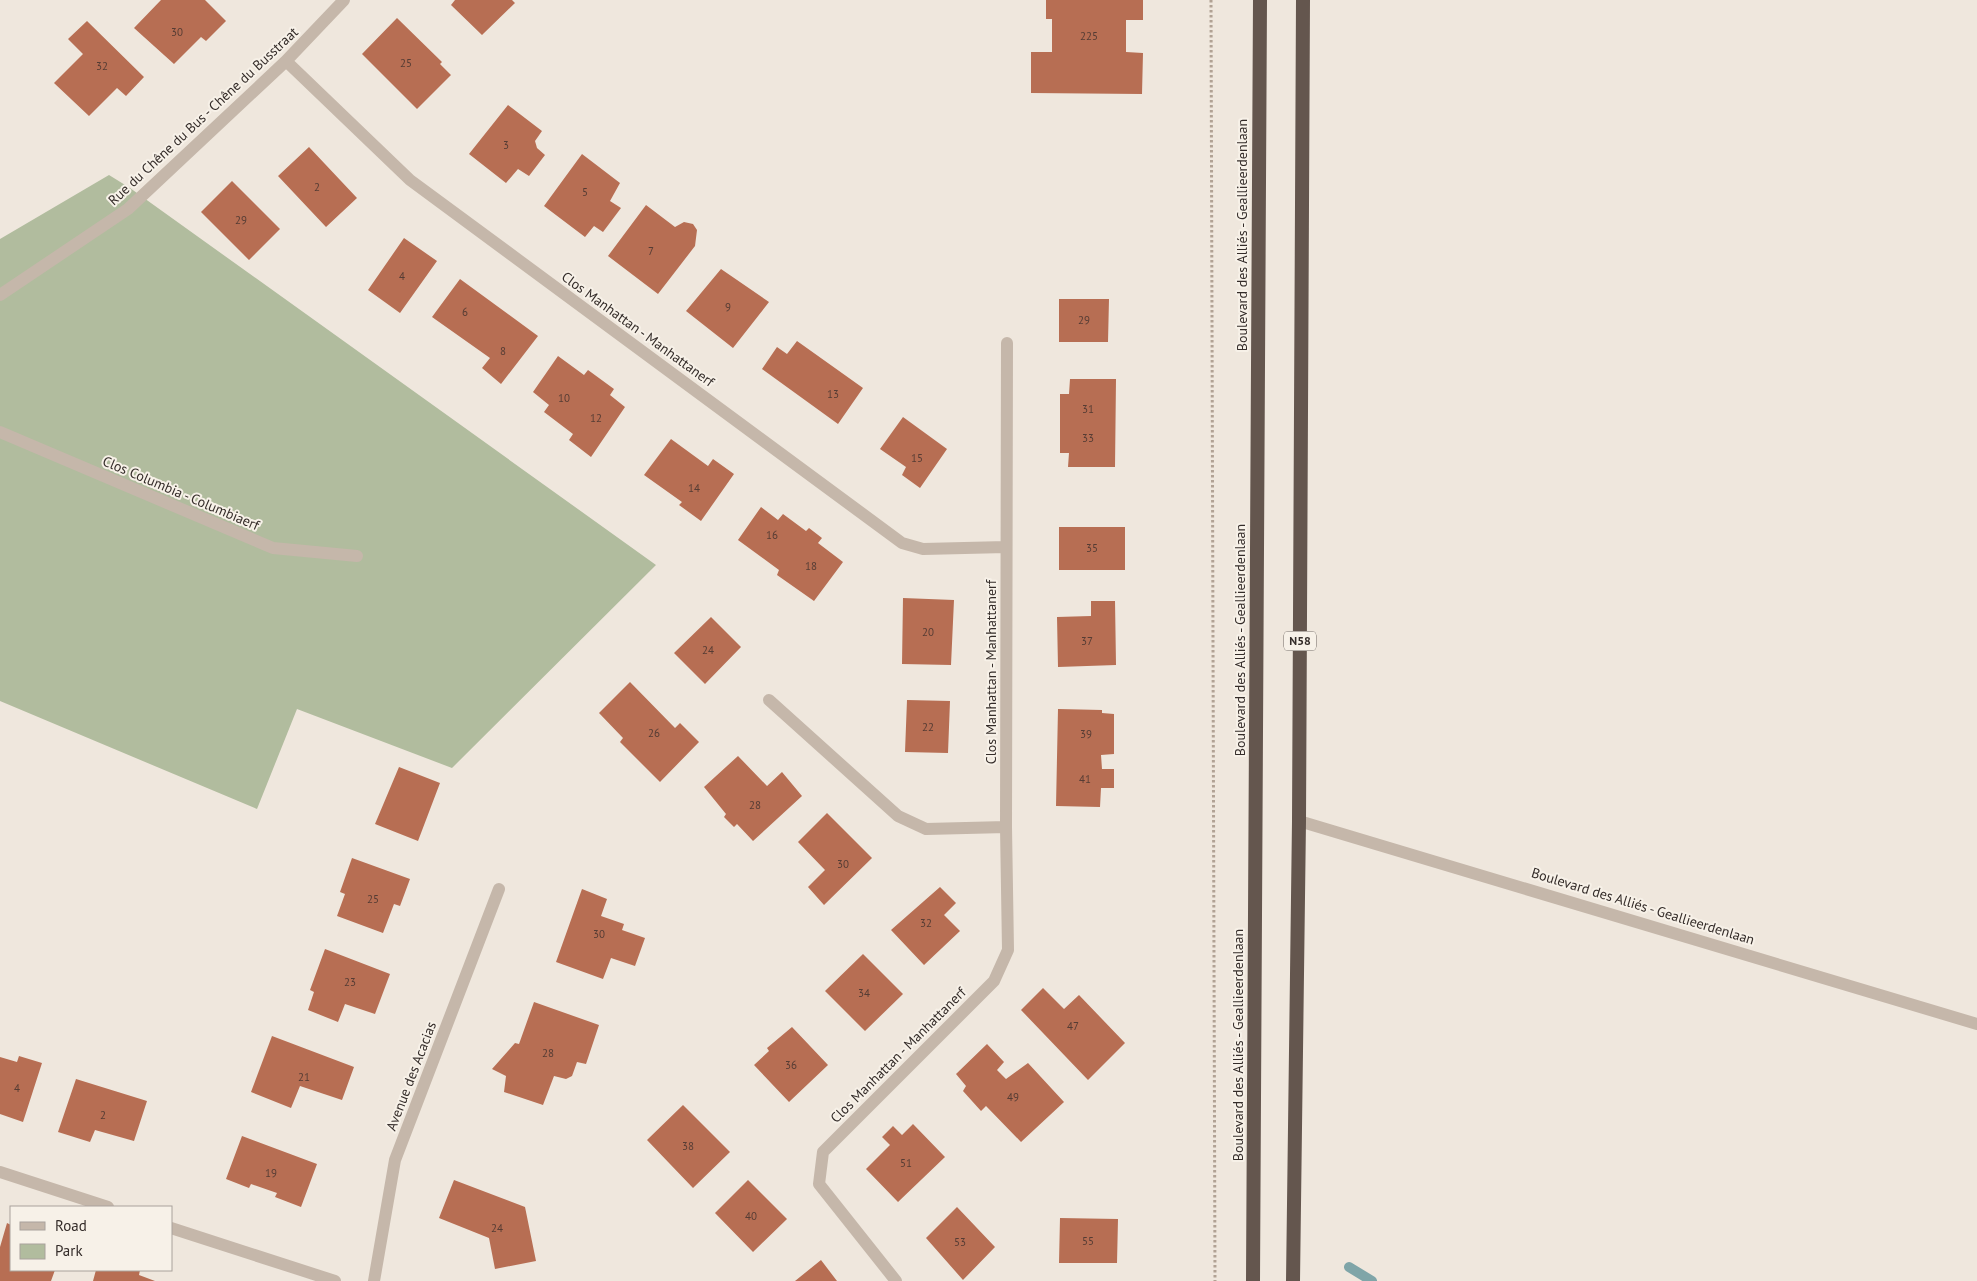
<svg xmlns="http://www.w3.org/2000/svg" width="1977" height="1281" font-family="'PT Sans',sans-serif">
  <rect width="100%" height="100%" fill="#efe7dd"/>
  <!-- green -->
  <path fill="#b1bc9e" d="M109,175L130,188L656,565L452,768L297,709L257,809L0,701V239Z"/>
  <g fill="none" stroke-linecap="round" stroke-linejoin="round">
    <!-- stream -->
    <path stroke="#7fa5a8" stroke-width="10" d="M1349,1267L1372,1281"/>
  </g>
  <!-- building -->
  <path fill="#b76e53" d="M161,0H205L226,21L206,41L201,37L174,64L134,28Z
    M455,0H512L515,3L482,35L451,5Z
    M1046,0H1143V20H1126V52L1143,53L1142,94L1031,93V52H1052V19H1046Z
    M397,18L442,62L440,64L451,75L417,109L362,54Z
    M87,21L144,77L126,96L117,88L89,116L54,83L83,54L68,39Z
    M508,105L542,131L535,141L537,148L545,155L529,176L518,169L506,183L469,154Z
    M309,147L357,198L326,227L278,176Z
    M582,154L620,183L610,201L621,208L603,232L594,226L585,237L544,206Z
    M232,181L280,229L249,260L201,212Z
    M646,205L675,227L684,222L693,224L697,230L695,246L658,294L608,256Z
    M404,238L437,261L400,313L368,290Z
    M721,269L769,302L733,348L686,311Z
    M460,279L538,336L501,384L482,368L490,358L432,317Z
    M1059,299H1109L1108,342H1059Z
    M797,341L863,388L838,424L762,369L777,347L787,354Z
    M558,356L584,375L588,370L614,389L610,395L625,407L591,457L569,440L573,434L544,412L549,405L533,392Z
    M1070,379H1116L1115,467H1068L1069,453H1060V394H1069Z
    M903,417L947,449L920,488L902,475L906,467L880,449Z
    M671,439L708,466L713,459L734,474L701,521L679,505L682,502L644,475Z
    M761,507L778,520L783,514L806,531L809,528L822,538L818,543L843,562L814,601L777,575L779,570L738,540Z
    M1059,527H1125V570H1059Z
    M903,598L954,600L951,665L902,664Z
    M1091,601H1115L1116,665L1058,667L1057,617L1091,616Z
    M711,617L741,647L705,684L674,653Z
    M630,682L675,728L680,723L699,742L660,782L620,742L623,738L599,713Z
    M907,700L950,701L948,753L905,752Z
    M1058,709L1102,710V713L1114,714V754L1101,755L1102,769H1114V788H1101L1100,807L1056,806Z
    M738,756L767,786L782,772L802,796L753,841L737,824L734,827L724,817L726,814L704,787Z
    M399,767L440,783L418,841L375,824Z
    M827,813L872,858L824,905L808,887L825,870L798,842Z
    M352,858L410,879L400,906L394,904L383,933L337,916L345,894L340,892Z
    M940,887L956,903L944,915L960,931L924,965L891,930Z
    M582,889L607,899L601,916L624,924L622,930L645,938L635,966L611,958L603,979L556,962Z
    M325,949L390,974L375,1014L345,1004L338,1022L308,1010L314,992L310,990Z
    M863,954L903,994L865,1031L825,991Z
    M1043,988L1064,1009L1079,995L1125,1043L1088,1080L1021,1010Z
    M534,1002L599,1025L586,1064L577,1062L572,1076L566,1079L554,1076L543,1105L504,1092L506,1076L492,1069L515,1043L519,1044Z
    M792,1027L828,1065L789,1102L754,1065L769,1051L767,1048Z
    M272,1036L354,1067L342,1100L300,1086L291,1108L251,1092Z
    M987,1044L1004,1062L997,1070L1006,1079L1028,1063L1064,1102L1021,1142L986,1106L981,1111L963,1091L966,1086L956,1074Z
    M19,1056L42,1063L23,1122L0,1114V1057L17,1062Z
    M76,1079L147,1101L134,1141L95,1130L90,1142L58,1132Z
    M683,1105L730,1152L693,1188L647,1140Z
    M913,1124L945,1157L898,1202L866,1169L890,1145L882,1137L893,1126L902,1135Z
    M242,1136L317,1164L301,1207L275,1197L277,1193L251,1184L249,1188L226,1179Z
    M454,1180L525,1207L536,1261L495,1269L489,1238L439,1218Z
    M748,1180L787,1219L753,1252L715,1213Z
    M957,1207L995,1247L963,1280L926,1238Z
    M1060,1218L1118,1219L1117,1263H1059Z
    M7,1223L11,1225V1270H55L51,1281H0V1247Z
    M821,1260L837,1281H795Z
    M96,1270H140L139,1275L155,1281H93Z"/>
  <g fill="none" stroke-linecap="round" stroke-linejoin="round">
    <!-- path -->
    <path stroke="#b1a294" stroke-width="3" stroke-dasharray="2.5 2.5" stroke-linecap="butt" d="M1211,0L1215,1281"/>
    <!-- service -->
    <path stroke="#c5b7aa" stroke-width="12" d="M0,432L273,548L357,556"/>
    <!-- minor -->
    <path stroke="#c5b7aa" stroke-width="12" d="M286,61L410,180L902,543L923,549L1006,547
      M0,295L128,209L286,61L344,0
      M769,700L898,816L926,829L1006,827
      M1299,821L1977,1024
      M0,1172L108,1207
      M171,1228L335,1281
      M374,1281L395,1160L499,889
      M896,1281L819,1184L823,1152L994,981L1008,950L1006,827L1007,343"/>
    <!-- trunk -->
    <path stroke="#64564e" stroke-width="14" d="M1253,1281L1260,0
      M1293,1281L1299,821L1303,0"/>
  </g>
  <g text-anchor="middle" stroke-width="4" stroke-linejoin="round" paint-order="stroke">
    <!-- number labels -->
    <g font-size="11" fill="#553c34">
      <text x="177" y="36">30</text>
      <text x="1089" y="40">225</text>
      <text x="406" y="67">25</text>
      <text x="102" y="70">32</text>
      <text x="506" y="149">3</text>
      <text x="317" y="191">2</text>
      <text x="585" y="196">5</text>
      <text x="241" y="224">29</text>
      <text x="651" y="255">7</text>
      <text x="402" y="280">4</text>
      <text x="728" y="311">9</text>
      <text x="465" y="316">6</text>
      <text x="1084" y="324">29</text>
      <text x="503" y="355">8</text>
      <text x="833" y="398">13</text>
      <text x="564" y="402">10</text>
      <text x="1088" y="413">31</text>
      <text x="596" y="422">12</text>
      <text x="1088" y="442">33</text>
      <text x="917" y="462">15</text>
      <text x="694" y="492">14</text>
      <text x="772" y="539">16</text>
      <text x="1092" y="552">35</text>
      <text x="811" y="570">18</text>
      <text x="928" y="636">20</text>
      <text x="1087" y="645">37</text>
      <text x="708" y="654">24</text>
      <text x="928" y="731">22</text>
      <text x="654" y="737">26</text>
      <text x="1086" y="738">39</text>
      <text x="1085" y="783">41</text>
      <text x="755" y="809">28</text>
      <text x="843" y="868">30</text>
      <text x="373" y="903">25</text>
      <text x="926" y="927">32</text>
      <text x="599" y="938">30</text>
      <text x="350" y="986">23</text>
      <text x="864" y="997">34</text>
      <text x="1073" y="1030">47</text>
      <text x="548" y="1057">28</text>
      <text x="791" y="1069">36</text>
      <text x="304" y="1081">21</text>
      <text x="17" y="1092">4</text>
      <text x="1013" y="1101">49</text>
      <text x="103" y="1119">2</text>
      <text x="688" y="1150">38</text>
      <text x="906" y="1167">51</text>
      <text x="271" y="1177">19</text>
      <text x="751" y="1220">40</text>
      <text x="497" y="1232">24</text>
      <text x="1088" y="1245">55</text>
      <text x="960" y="1246">53</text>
    </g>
    <!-- shield labels -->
    <rect fill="#f7f1e8" stroke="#6e6762" stroke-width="1" x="1284" y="631.5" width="32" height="19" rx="4"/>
    <g font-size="12" font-weight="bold" fill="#342c29">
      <text x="1300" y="645">N58</text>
    </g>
    <!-- street labels -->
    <g font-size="14" fill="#342c29" stroke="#f7f1e8">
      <text transform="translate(203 116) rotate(-43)" y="5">Rue du Chêne du Bus - Chêne du Busstraat</text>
      <text transform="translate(1242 235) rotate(-90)" y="5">Boulevard des Alliés - Geallieerdenlaan</text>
      <text transform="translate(638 329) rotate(36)" y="5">Clos Manhattan - Manhattanerf</text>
      <text transform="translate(181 493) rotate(23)" y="5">Clos Columbia - Columbiaerf</text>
      <text transform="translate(1240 640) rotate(-90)" y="5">Boulevard des Alliés - Geallieerdenlaan</text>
      <text transform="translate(991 672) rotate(-90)" y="5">Clos Manhattan - Manhattanerf</text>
      <text transform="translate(1643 906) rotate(17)" y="5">Boulevard des Alliés - Geallieerdenlaan</text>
      <text transform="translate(1238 1045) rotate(-90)" y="5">Boulevard des Alliés - Geallieerdenlaan</text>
      <text transform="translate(898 1055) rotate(-45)" y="5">Clos Manhattan - Manhattanerf</text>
      <text transform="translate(411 1076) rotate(-69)" y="5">Avenue des Acacias</text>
    </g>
  </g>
  <!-- legend -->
  <rect x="10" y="1206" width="162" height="65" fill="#f7f1e8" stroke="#a9a29c"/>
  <rect x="20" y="1222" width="25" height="8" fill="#c5b7aa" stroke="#a9a29c"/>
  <text x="55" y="1231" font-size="15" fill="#342c29">Road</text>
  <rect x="20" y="1244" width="25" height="15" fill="#b1bc9e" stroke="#a9a29c"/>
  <text x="55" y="1256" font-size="15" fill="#342c29">Park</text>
</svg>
